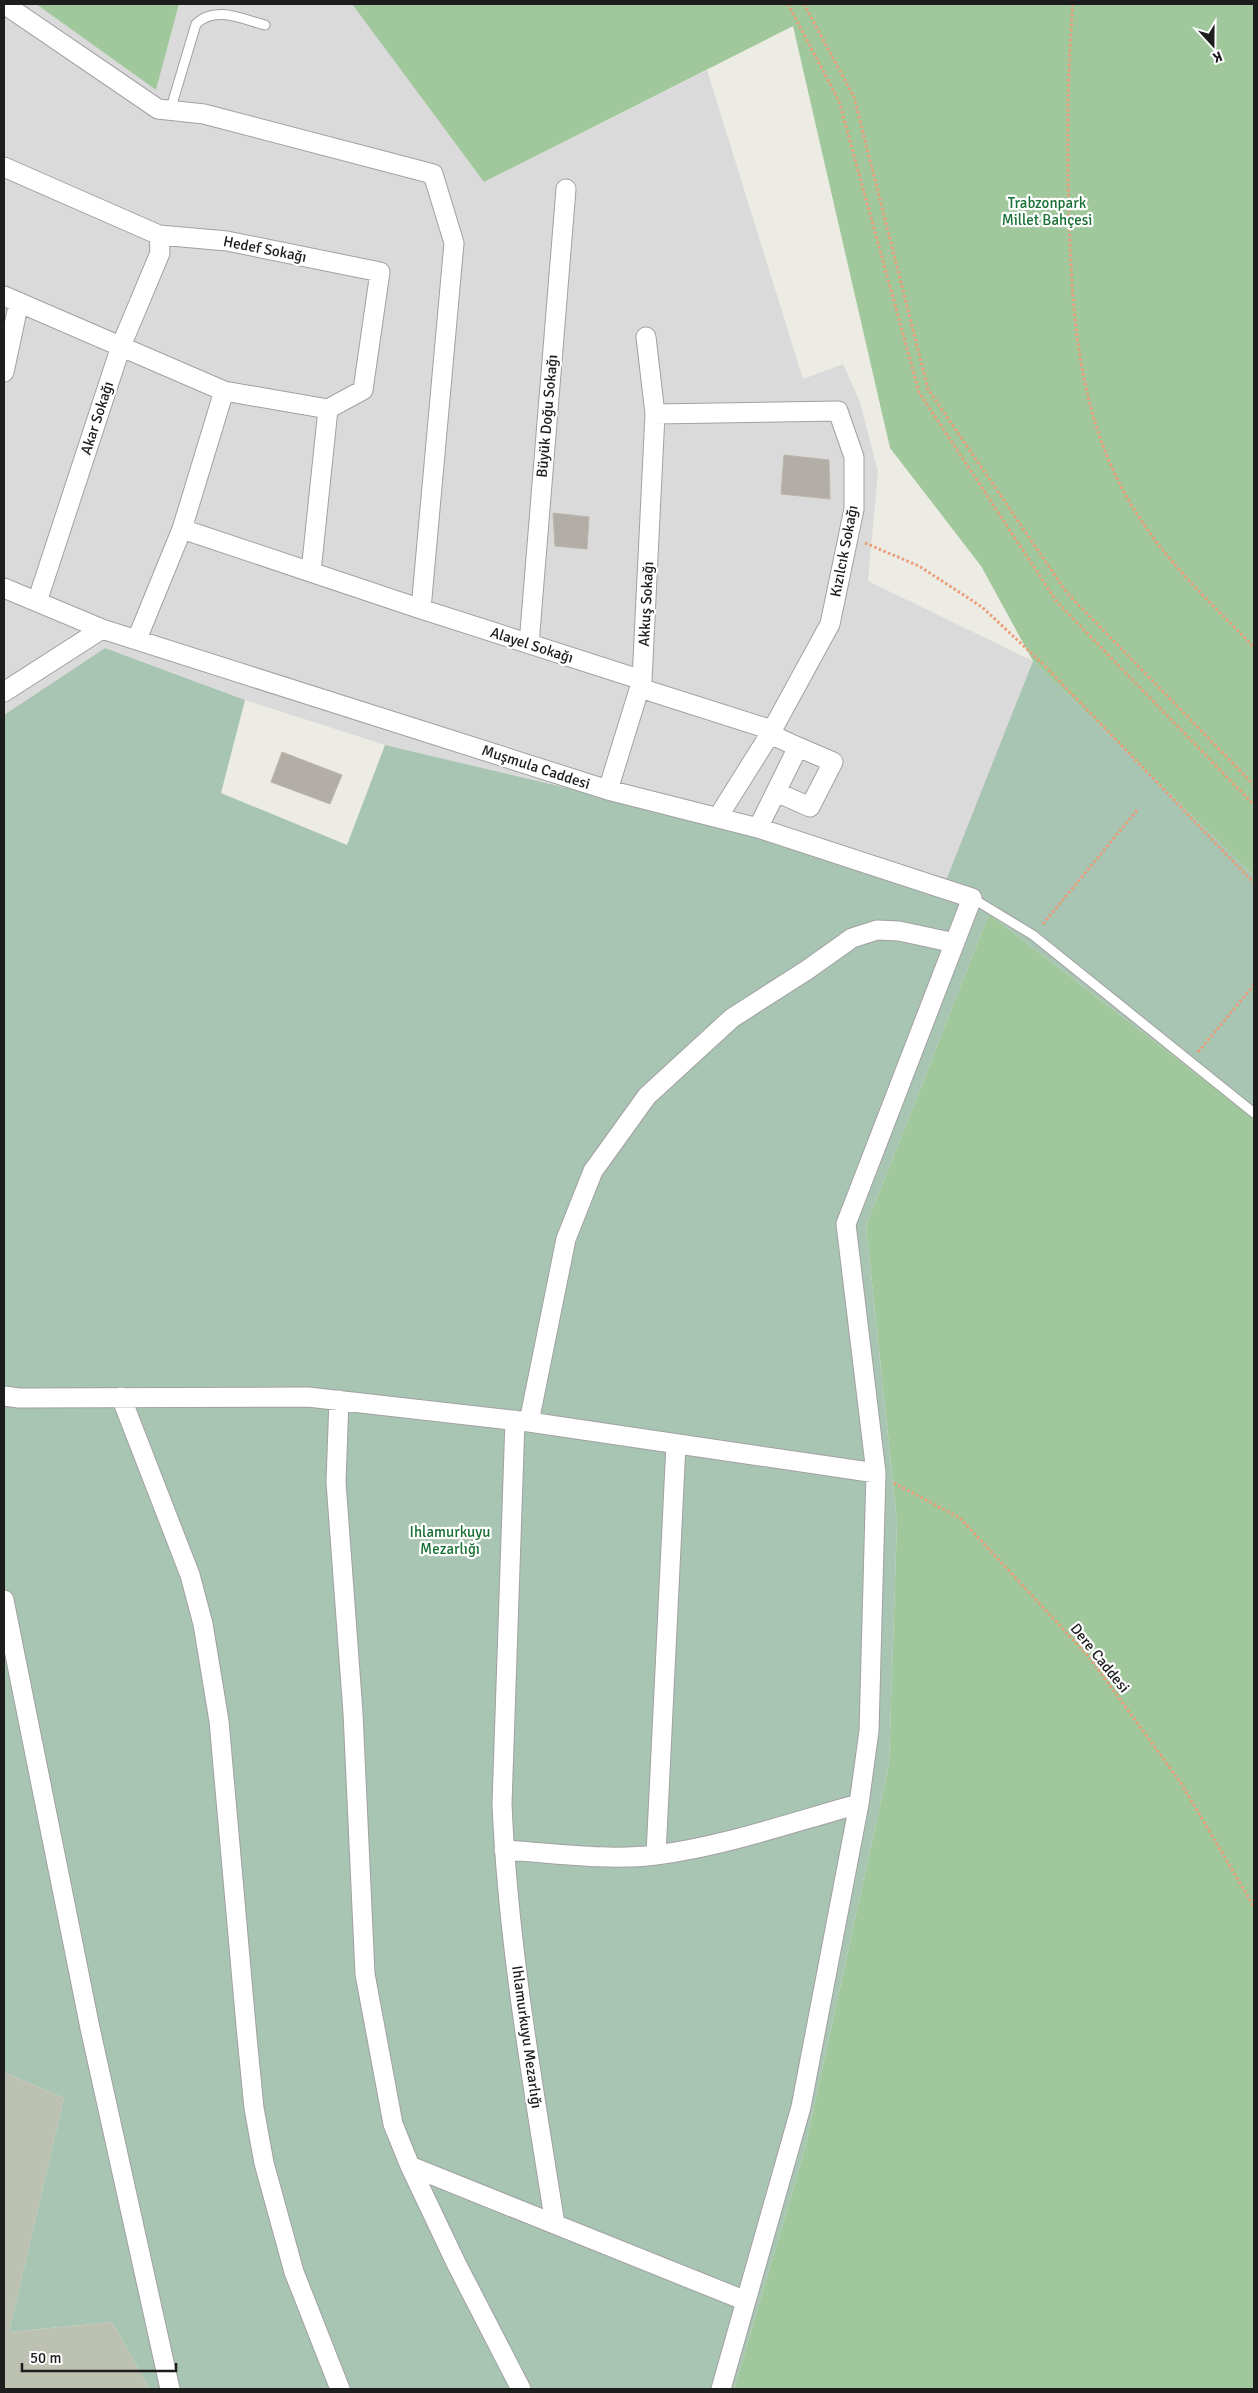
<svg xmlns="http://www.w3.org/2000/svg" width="1258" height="2393" font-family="Signika,sans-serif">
  <rect width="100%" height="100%" fill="#edece4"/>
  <!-- residential -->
  <path fill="#dbdada" d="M4,4H36L156,90L179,4H352L484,182L707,70L803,379L843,364L860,402L878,472L868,581L1033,661L948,878L385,745L245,700L105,648L4,715Z"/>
  <!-- construction -->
  <path fill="#bdc1b1" d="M4,2072L64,2098L9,2332L112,2322L150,2389H4Z"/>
  <!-- forest -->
  <path fill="#a1c89d" d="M36,4H179L156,90Z
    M352,4H1254V876L1033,661L981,566L890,448L793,26L484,182Z
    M989,914L1254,1118V2389H734L804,2152L889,1764L897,1522L866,1226Z"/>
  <!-- cemetery -->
  <path fill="#a8c4b2" d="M105,648L245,700L221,793L347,845L385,745L947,878L1033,661L1254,876V1118L989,914L866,1226L897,1522L889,1764L804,2152L734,2389H150L112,2322L9,2332L64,2098L4,2072V715Z"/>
  <!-- building -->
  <path fill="#b2aea7" stroke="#bdb6a8" d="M784,455L829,460L830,499L781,494Z
    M553,513L589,517L587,549L555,546Z
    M282,752L342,775L330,804L271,782Z"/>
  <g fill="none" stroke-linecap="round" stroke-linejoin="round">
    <defs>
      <path id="service" d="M170,111L196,24C215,5 242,19 265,25
        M972,898L1033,935L1254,1113"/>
      <path id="minor" d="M4,4L158,109L204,114L433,174L454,243L421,609L182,529L224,391L4,296
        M4,167L159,235L227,241L380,272L363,390L328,409L311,572
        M4,372L19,302
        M224,391L328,409
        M655,414L838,411L854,457V509L830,624L770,734L718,817
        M4,588L102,629L608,790L758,828L972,898L846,1224L876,1473L869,1731L859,1804L801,2107L721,2389
        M37,602L121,346L160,253L159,235
        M421,609L642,680
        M137,639L182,529
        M529,644L566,189
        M640,688L772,730
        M4,692L102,629
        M608,790L642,680L655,414L646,337
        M776,792L810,807L833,762L798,747
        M758,828L798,747L770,734
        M4,1396L19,1398L308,1397L529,1422L876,1473
        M121,1397L190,1575L203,1624L219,1721L247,2037L254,2108L264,2163L294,2272L340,2389
        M339,1400L336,1482L353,1713L365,1974L393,2124L410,2166L456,2263L521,2389
        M515,1420L502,1804C508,1945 533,2085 555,2224
        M529,1422L566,1239L593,1171L647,1096L732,1018L807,970L852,938L877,930L899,931L955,943
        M4,1600L90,2028L170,2389
        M504,1850C554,1853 607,1861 656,1855C725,1846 793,1822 859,1804
        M656,1855L676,1444
        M410,2166L746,2301"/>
    </defs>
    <!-- service casing -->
    <use href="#service" stroke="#a1a1a1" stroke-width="11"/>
    <!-- minor casing -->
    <use href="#minor" stroke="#a1a1a1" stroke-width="21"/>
    <!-- path -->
    <path stroke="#ea9d78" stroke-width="3" stroke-dasharray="2.5 2.5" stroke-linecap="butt" d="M788,4L839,101L919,392L1057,602L1254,805
      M804,4L854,97L928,389L1067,593L1254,785
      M1073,4C1067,74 1067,145 1069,216C1072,319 1079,424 1137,514C1169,565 1213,605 1254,647
      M865,543L919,566L982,607L1043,664L1254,883
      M1043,924L1138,809
      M1198,1052L1254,985
      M894,1483L960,1518L1089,1657L1181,1783L1254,1907"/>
    <!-- service -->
    <use href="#service" stroke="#fff" stroke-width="9"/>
    <!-- minor -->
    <use href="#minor" stroke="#fff" stroke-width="19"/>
  </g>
  <g text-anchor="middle" stroke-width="4.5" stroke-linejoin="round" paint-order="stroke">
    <!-- park labels -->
    <g font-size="15" fill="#176f32" stroke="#fff">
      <text x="1047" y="208">Trabzonpark<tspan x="1047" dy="17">Millet Bahçesi</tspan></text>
      <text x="450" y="1537">Ihlamurkuyu<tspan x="450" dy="17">Mezarlığı</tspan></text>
    </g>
    <!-- street labels -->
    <g font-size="15" fill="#1d1d1d" stroke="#fff">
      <text transform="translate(265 249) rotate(11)" y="5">Hedef Sokağı</text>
      <text transform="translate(547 416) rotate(-85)" y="5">Büyük Doğu Sokağı</text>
      <text transform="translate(97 418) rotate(-72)" y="5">Akar Sokağı</text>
      <text transform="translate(844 551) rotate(-79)" y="5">Kızılcık Sokağı</text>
      <text transform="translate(646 604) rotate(-87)" y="5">Akkuş Sokağı</text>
      <text transform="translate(532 645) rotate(18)" y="5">Alayel Sokağı</text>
      <text transform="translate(536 767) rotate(18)" y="5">Muşmula Caddesi</text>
      <text transform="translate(1100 1658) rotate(51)" y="5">Dere Caddesi</text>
      <text transform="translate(527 2037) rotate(82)" y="5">Ihlamurkuyu Mezarlığı</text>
    </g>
  </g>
  <!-- border -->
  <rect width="1258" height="2393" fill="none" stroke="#1d1d1d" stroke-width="10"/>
  <!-- north arrow -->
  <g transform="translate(1213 45) rotate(159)" stroke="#ffffff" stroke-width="4" paint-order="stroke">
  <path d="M0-4L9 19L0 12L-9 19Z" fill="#1d1d1d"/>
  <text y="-8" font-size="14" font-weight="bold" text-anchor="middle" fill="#1d1d1d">K</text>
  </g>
  <!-- scale -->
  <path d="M22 2363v8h154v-8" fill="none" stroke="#1d1d1d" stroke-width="2.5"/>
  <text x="30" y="2363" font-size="15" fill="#1d1d1d" stroke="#ffffff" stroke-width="4" paint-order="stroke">50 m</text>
</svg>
